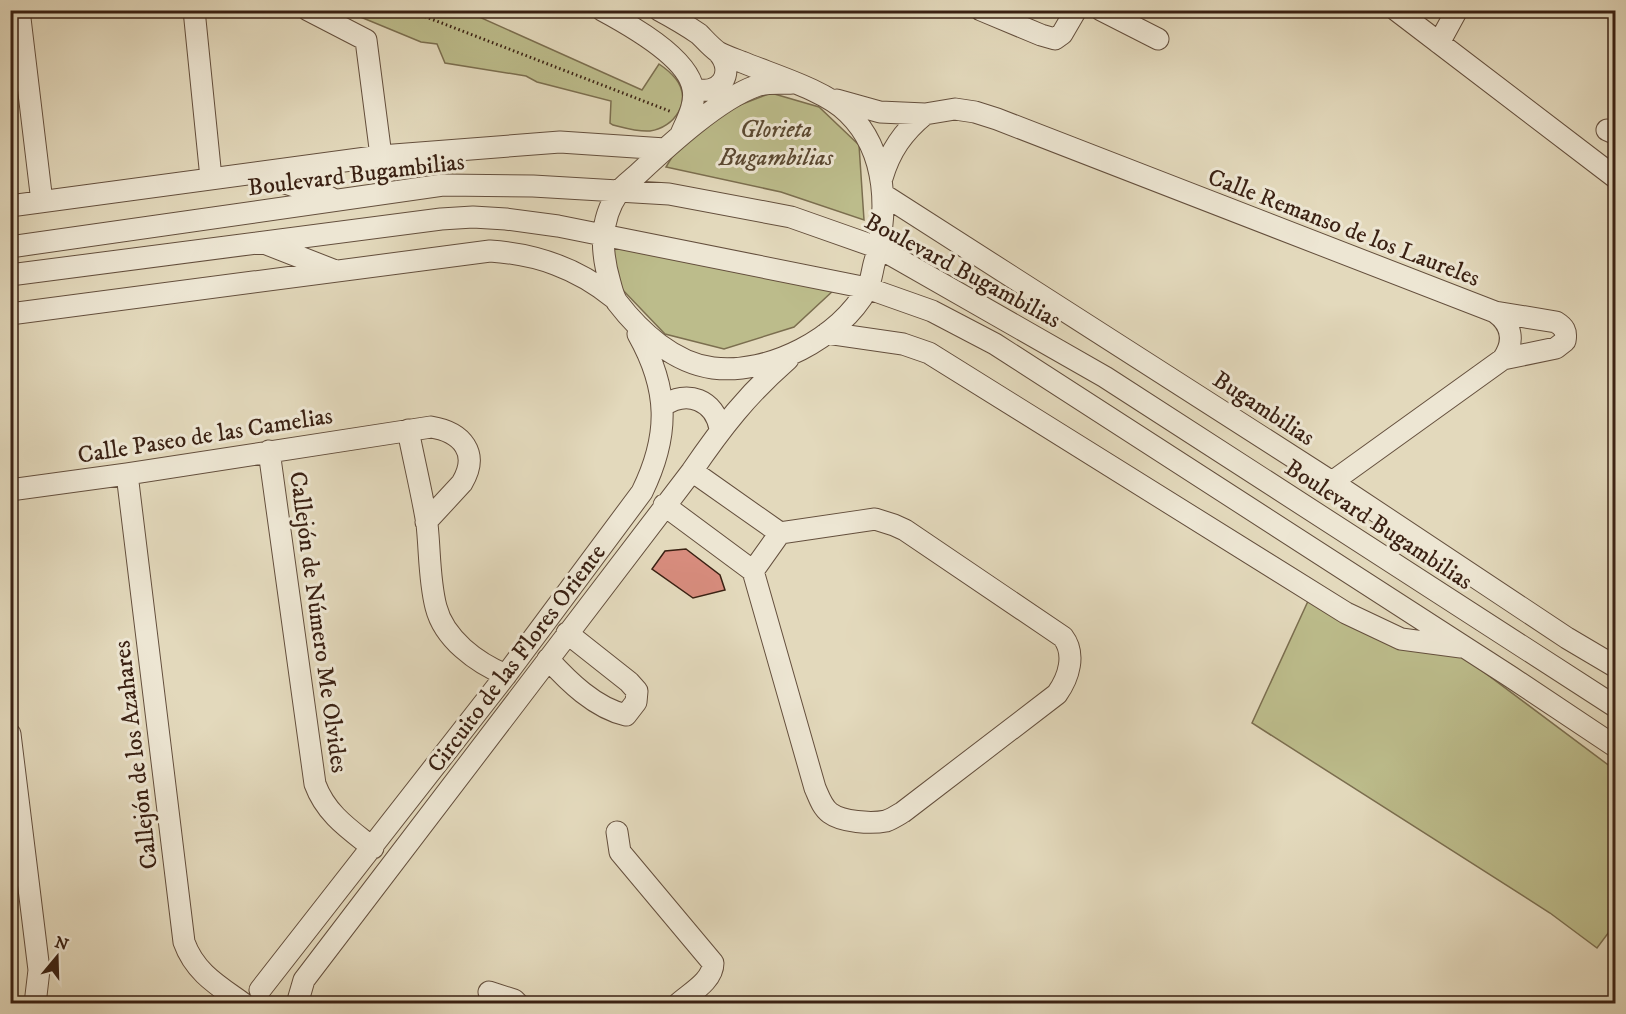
<svg xmlns="http://www.w3.org/2000/svg" width="1626" height="1014" font-family="'IM FELL DW Pica',serif">
  <rect width="100%" height="100%" fill="#e3d9bc"/>
  <filter id="stains"><feTurbulence type="fractalNoise" baseFrequency=".00333" numOctaves="4"/><feColorMatrix values="0 0 0 0 .2 0 0 0 0 .09 0 0 0 0 .02 0 0 0 .5 -.17"/></filter>
  <radialGradient id="worn" r=".72"><stop offset=".6" stop-color="#630" stop-opacity="0"/><stop offset="1" stop-color="#630" stop-opacity=".3"/></radialGradient>
  <!-- green -->
  <path fill="#bcbc8b" stroke="#7b6e4f" stroke-width="1.5" d="M346,11H466L642,90L659,64C665,68 671,73 676,79C693,101 674,128 650,131C638,132 625,128 613,125L610,123L611,101L537,82L526,76L445,63L437,44L421,42Z
    M771,93L819,107L859,145L864,220L781,192L666,167L675,152L732,108Z
    M610,245L835,289L794,327L724,349L665,334L618,285Z
    M1309,599L1391,643L1465,658L1615,770V924L1597,948L1550,913L1252,723Z"/>
  <!-- building -->
  <path fill="#d78c7d" stroke="#3a2113" stroke-width="1.5" d="M686,549L720,575L725,590L693,598L652,569L665,551Z"/>
  <g fill="none" stroke-linecap="round" stroke-linejoin="round">
    <defs>
      <path id="minor" d="M19,10L42,202
        M194,10L211,178
        M308,10L366,40L381,156
        M602,10C628,24 688,57 693,89C696,104 687,120 681,134
        M659,10C672,17 686,25 699,34C705,40 711,47 718,52C725,56 734,59 742,62C773,75 825,90 848,113C888,152 889,214 874,264C872,272 871,282 867,289C840,338 769,375 713,368C674,363 640,332 617,302C613,296 612,290 610,283C601,252 599,221 618,193C623,185 633,179 640,172C669,145 719,99 756,86C767,82 781,84 792,83
        M981,10L1041,35L1055,39L1062,34L1076,10
        M1101,10L1158,39
        M1396,10L1616,178
        M1439,43L1457,10
        M693,88C719,98 737,73 718,52
        M837,100L880,112L925,114L955,109L975,112L997,119L1495,312C1512,324 1515,342 1503,359L1332,482
        M1607,130L1616,134
        M258,174L331,198
        M882,178C890,151 903,132 925,114
        M884,195L1332,482L1567,638L1616,667
        M10,206L381,156L560,142L665,149
        M264,243L333,270
        M10,247L443,185L533,186L669,194L791,217L879,248L1105,377L1616,707
        M10,275L441,219L473,217L506,219L558,226L867,288L932,311L995,344L1511,677L1616,747
        M1495,312L1556,322C1564,327 1567,331 1565,341L1556,348L1503,359
        M10,314L490,251C537,254 577,268 614,298
        M827,333L903,344L929,353L1346,613L1401,639L1461,647
        M663,406C687,389 715,400 720,429
        M408,430C414,461 422,493 427,524C430,551 429,580 436,607C444,639 477,663 506,675
        M269,451L315,784C326,814 349,829 373,848
        M127,474L184,942C195,973 219,986 244,1004
        M10,490L127,474L431,427C462,432 480,453 462,483L426,522
        M664,505L753,571L815,788C819,797 822,807 830,813C842,822 871,824 886,821C892,819 898,815 903,812L1057,694C1069,677 1076,654 1063,637L905,530L894,525L875,519L780,533L692,471
        M753,571L780,533
        M548,659C568,681 595,708 626,715L636,702L637,691L629,682L567,633
        M10,734L39,970L35,1004
        M617,832L620,852L713,963C713,981 690,993 678,1004
        M260,990L506,675L642,492C670,435 669,389 638,334
        M489,992L514,1000L518,1004
        M297,1004L304,980L692,471C722,427 747,395 788,359"/>
    </defs>
    <!-- minor casing -->
    <use href="#minor" stroke="#644f3d" stroke-width="23"/>
    <!-- path -->
    <path stroke="#3a2113" stroke-width="3" stroke-dasharray="1.5 3" stroke-linecap="butt" d="M408,10L672,112"/>
    <!-- minor -->
    <use href="#minor" stroke="#ede6d3" stroke-width="21"/>
  </g>
  <g text-anchor="middle" stroke-width="6" stroke-linejoin="round" paint-order="stroke">
    <!-- park labels -->
    <g font-size="24" font-style="italic" fill="#5a4831" stroke="#ede6d3">
      <text x="776" y="137">Glorieta<tspan x="776" dy="28">Bugambilias</tspan></text>
    </g>
    <!-- street labels -->
    <g font-size="24" fill="#3a2113" stroke="#ede6d3">
      <text transform="translate(356 174) rotate(-7)" y="8">Boulevard Bugambilias</text>
      <text transform="translate(1344 227) rotate(21)" y="8">Calle Remanso de los Laureles</text>
      <text transform="translate(963 270) rotate(28)" y="8">Boulevard Bugambilias</text>
      <text transform="translate(1264 408) rotate(33)" y="8">Bugambilias</text>
      <text transform="translate(205 435) rotate(-9)" y="8">Calle Paseo de las Camelias</text>
      <text transform="translate(1379 524) rotate(33)" y="8">Boulevard Bugambilias</text>
      <text transform="translate(319 622) rotate(82)" y="8">Callejón de Número Me Olvides</text>
      <text transform="translate(516 658) rotate(-53)" y="8">Circuito de las Flores Oriente</text>
      <text transform="translate(135 755) rotate(-97)" y="8">Callejón de los Azahares</text>
    </g>
  </g>
  <!-- margin -->
  <rect width="1626" height="1014" fill="none" stroke="#e3d9bc" stroke-width="36"/>
  <rect x="12" y="12" width="1602" height="990" fill="none" stroke="#3a2113" stroke-width="3"/>
  <rect x="18" y="18" width="1590" height="978" fill="none" stroke="#3a2113" stroke-width="1.5"/>
  <!-- north arrow -->
  <g transform="translate(57 957) rotate(19)" stroke="#ede6d3" stroke-width="4.5" paint-order="stroke">
  <path d="M0-4.5L10 22L0 15L-10 22Z" fill="#3a2113"/>
  <text y="-9" font-size="16" font-weight="bold" text-anchor="middle" fill="#3a2113">N</text>
  </g>
  <rect width="100%" height="100%" filter="url(#stains)"/>
  <rect width="100%" height="100%" fill="url(#worn)"/>
</svg>
